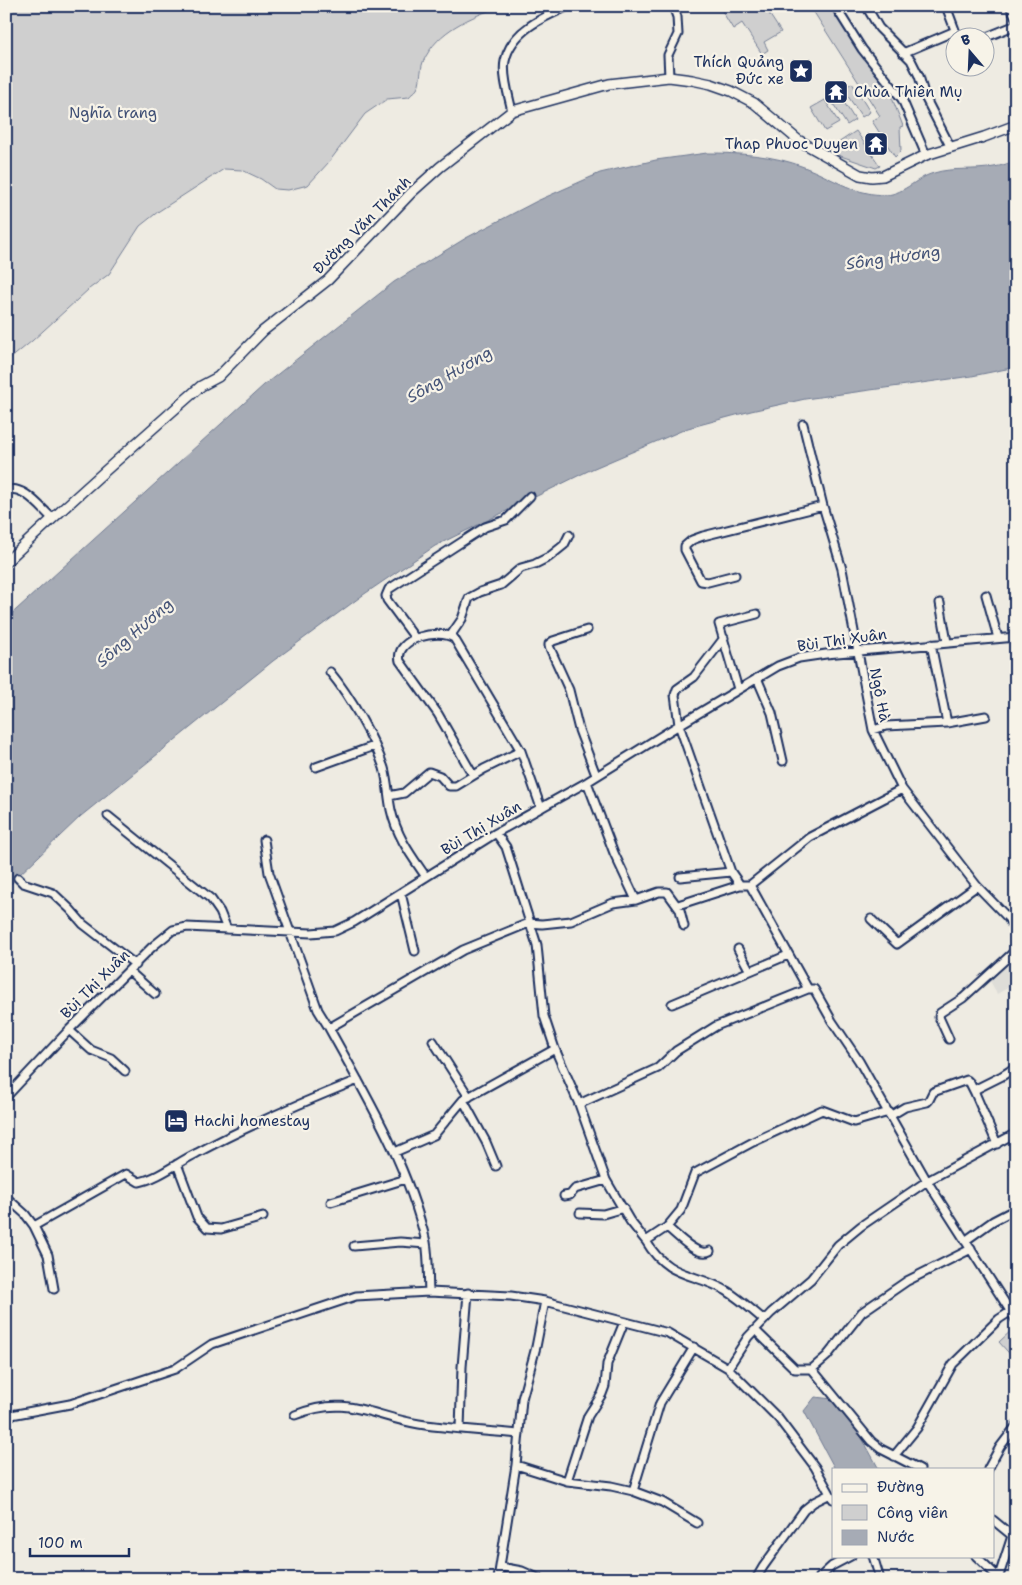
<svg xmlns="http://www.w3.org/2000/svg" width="1022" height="1585" font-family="'Shantell Sans',sans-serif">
  <rect width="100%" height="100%" fill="#eeebe2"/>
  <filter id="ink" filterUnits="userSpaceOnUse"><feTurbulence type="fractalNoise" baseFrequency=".02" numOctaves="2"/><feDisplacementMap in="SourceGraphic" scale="10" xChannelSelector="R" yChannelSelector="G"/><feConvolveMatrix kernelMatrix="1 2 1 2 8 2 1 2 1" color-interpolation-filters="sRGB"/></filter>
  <g filter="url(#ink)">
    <!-- built -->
    <path fill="#deddd8" d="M1016,950V983L997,994L987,975Z"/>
    <!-- green -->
    <path fill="#cfcfcf" stroke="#757f96" d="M6,6H501C470,18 438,29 423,62C420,70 421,82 417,89C415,92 411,94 409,97L387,99L365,114L329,162L308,185L288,190L275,189L261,179L242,170L224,169L159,211L140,226L109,274L89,289L32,341L10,359H6Z
      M719,6H764L781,32L764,42L768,50L762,54L742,23L733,29Z
      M810,6H832L892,98L903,126L900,127L901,151L895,157L872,121L880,116Z
      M852,83L870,112L862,117L843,89Z
      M837,91L855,120L847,125L828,96Z
      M825,100L839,123L825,131L811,108Z
      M856,131L880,166L876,168L826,151Z
      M1014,1328L1016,1331V1361L999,1342Z"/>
    <!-- water -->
    <path fill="#a6abb5" stroke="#6e7992" d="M707,153C739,153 774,155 804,167C833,178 850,193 882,195C903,196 915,178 934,173C953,167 974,171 994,167C1001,166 1009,163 1016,161V367L972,376L805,399L751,411L688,428L592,469L435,546L363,595L273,661L81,816L17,877L6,890V619L264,385L394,282L466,238L537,201L600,173L656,160Z
      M815,1397L832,1399L857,1429L879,1469H835L804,1411Z"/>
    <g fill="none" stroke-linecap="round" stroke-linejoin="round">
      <defs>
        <path id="minor" d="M835,6L862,49L902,99L926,155
          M866,6L879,28L911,60L919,76L925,97L950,146
          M946,6L958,38
          M1010,6L1016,18
          M984,38L1016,25
          M903,53L955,31
          M669,77L668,55L678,34L677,17L673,6
          M512,111C509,97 502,75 505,61C511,31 543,17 569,6
          M803,424L823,506L842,569L873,730L902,789L977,886L1008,918L1016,931
          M6,491C22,483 41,508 52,518
          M735,575L708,582L701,581L685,550V546L692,540L703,536L823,506
          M986,595L998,638
          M940,603L947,642
          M587,630L553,641L549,644V646L569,690L579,730L596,775
          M451,635L462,619L469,598L480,592L501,585L521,568L535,564L549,557L564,545L569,535
          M415,638L387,600L386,596L389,589L485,527L506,520L530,496
          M724,638L694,677L677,689L675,695L679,725L731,872L740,885H750L808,989H814L832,1021L859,1061L927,1181L1016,1320
          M931,644L947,723
          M330,672C350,696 374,738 384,768C388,782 388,796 391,810C397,837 411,855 426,877
          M757,678L772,713L783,761
          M738,689L719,624L757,614
          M873,730L886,726L947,723L986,716
          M316,767L374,746
          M473,775L438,714L400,661C394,638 439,628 454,638L521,751L541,808
          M587,782L614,853L636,900
          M389,796L404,793L429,772L440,776L449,786H456L484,769L521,751
          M108,816L211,899L220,912L227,929
          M264,840L269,873L318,1010L329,1028C367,1097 408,1165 426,1242C429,1258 428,1276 429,1292
          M680,877L731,872
          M18,878L23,883L53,893L70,909L83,924L136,965
          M750,885L810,837L902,789
          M401,893L415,951
          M678,905L740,885
          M871,919L897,944L977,886
          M738,949L750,971
          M129,971L155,994
          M672,1004L788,955
          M329,1028L463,950L529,923L542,924L571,921L613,903L636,900L659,892H667L680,910L684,926
          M69,1030L91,1050L111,1058L125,1071
          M949,1039L939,1017L940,1013L963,998L1016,950
          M433,1041L469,1097
          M555,1049L579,1104L606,1180L630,1221L646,1241L667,1227L681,1210L695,1173L753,1142L822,1110L854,1122L889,1112
          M6,1097L69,1030L152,947L173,930L187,927L311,933L335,931L354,922L496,833L587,782L679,725L778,666L799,658L826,654L1016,637
          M463,1100L486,1142L496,1166
          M579,1104L658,1068L676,1051L716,1026L808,989
          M890,1116L905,1107L927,1102L929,1100L933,1092L967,1080L970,1083L975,1093
          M997,1144L975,1093L976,1089L1002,1076L1016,1067
          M395,1152L434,1135L463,1100L555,1049L544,1016L537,945L506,847L496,833
          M177,1164L197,1217L207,1228L221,1229L263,1217
          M564,1196L570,1195L575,1189L606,1180
          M6,1197L25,1214L34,1226L126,1174L139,1182C159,1178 178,1162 197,1153C249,1125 303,1102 358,1080
          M331,1202L406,1179
          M580,1213L603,1214L624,1208
          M34,1226L48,1255L54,1289
          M667,1227C677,1235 698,1258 710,1251
          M646,1241C668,1279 694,1272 727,1291C740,1299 752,1310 764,1320
          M965,1241L993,1221L1016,1209
          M354,1246L400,1242L426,1244
          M545,1301L668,1333L728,1368L778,1418L815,1467L833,1499
          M755,1330L795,1369H812L827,1356L862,1312L907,1281L971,1249
          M728,1368L748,1337L771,1313L811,1279L838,1245L861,1226L927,1181L1016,1133
          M812,1369L871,1441L881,1449L920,1469
          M295,1415C347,1394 370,1416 419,1424C452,1429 486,1431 519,1434
          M6,1416L70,1404L175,1369L212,1344L356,1296L429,1292L511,1296L545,1301L536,1347L522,1399L516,1465L498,1579
          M460,1429L462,1367L468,1293
          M894,1456L917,1428L953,1364L999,1319L1016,1308
          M516,1465L567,1481L611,1486L633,1491L662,1502L697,1523
          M988,1469L1000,1447L1016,1426
          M567,1481L588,1416L602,1394L605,1386L607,1364L624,1322
          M633,1491L660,1403L694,1347
          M993,1520L1015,1538
          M873,1556L880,1579
          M976,1556L998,1577
          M501,1567L522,1571L540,1579
          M756,1579L763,1567L804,1510L814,1502L830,1494
          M818,1579L832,1566L851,1556
          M998,1579L1012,1536"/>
        <path id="major" d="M6,562C69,502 135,444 201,386L218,377L263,331L328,280L411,193L440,167L512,111L609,84L669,77L692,80L711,84L731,91L754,103L798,140L860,175L872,177L883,176L926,155L984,137L1016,125"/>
      </defs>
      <!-- minor casing -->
      <use href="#minor" stroke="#1b2f5e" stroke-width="11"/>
      <!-- major casing -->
      <use href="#major" stroke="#1b2f5e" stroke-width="12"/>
      <!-- minor -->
      <use href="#minor" stroke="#f7f3e8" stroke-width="7"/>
      <!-- major -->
      <use href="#major" stroke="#f7f3e8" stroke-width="9"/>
    </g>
  </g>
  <!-- icons -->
  <defs>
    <symbol id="sight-square" viewBox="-11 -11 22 22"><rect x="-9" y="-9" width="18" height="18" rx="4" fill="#1b2f5e" stroke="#f7f3e8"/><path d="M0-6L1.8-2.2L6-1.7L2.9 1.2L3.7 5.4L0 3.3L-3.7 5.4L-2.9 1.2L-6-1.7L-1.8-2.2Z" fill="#fff"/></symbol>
    <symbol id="temple-square" viewBox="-11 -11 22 22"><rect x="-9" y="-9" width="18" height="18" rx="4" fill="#1b2f5e" stroke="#f7f3e8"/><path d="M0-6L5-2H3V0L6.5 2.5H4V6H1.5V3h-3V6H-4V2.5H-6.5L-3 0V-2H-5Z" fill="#fff"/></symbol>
    <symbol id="hotel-square" viewBox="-11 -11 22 22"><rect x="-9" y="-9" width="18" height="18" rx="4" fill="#1b2f5e" stroke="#f7f3e8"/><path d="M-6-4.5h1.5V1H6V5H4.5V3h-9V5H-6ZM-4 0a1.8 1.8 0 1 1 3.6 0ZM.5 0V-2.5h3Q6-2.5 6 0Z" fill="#fff"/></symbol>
  </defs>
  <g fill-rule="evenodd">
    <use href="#sight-square" x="787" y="57" width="28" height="28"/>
    <use href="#temple-square" x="822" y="78" width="28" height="28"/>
    <use href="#temple-square" x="862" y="130" width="28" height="28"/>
    <use href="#hotel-square" x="162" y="1107" width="28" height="28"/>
  </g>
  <g text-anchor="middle" stroke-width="4.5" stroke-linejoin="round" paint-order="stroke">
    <!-- poi labels -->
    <g font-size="15" fill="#1b2f5e" stroke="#f7f3e8" text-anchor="end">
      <text x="784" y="67">Thích Quảng<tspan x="784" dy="17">Đức xe</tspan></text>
      <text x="854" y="97" text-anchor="start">Chùa Thiên Mụ</text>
      <text x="858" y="149">Thap Phuoc Duyen</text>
      <text x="194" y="1126" text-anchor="start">Hachi homestay</text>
    </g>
    <!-- park labels -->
    <g font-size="15" fill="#3f4f75" stroke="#f7f3e8">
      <text x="113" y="118">Nghĩa trang</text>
    </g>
    <!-- street labels -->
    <g font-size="15" fill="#1b2f5e" stroke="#f7f3e8">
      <text transform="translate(362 225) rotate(-45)" y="5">Đường Văn Thánh</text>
      <text transform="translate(842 640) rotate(-8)" y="5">Bùi Thị Xuân</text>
      <text transform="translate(880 695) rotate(79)" y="5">Ngô Hà</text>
      <text transform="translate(481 828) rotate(-31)" y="5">Bùi Thị Xuân</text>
      <text transform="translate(95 984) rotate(-45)" y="5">Bùi Thị Xuân</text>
    </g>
    <!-- water labels -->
    <g font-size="16" font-style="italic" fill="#455478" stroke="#f7f3e8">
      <text transform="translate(893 257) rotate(-8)" y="6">Sông Hương</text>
      <text transform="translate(449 374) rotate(-30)" y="6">Sông Hương</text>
      <text transform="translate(134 632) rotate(-41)" y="6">Sông Hương</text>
    </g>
  </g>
  <!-- margin -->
  <rect width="1022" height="1585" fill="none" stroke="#f7f3e8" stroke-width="25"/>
  <rect x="12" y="12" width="997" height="1560" fill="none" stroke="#1b2f5e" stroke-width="2" filter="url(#ink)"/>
  <!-- legend -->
  <rect x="832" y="1468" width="162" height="90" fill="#f7f3e8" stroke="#9fa5b1"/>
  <rect x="842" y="1484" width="25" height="8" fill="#f7f3e8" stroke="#9fa5b1"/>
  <text x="877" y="1492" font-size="15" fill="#1b2f5e">Đường</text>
  <rect x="842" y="1505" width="25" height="15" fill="#cfcfcf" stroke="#9fa5b1"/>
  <text x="877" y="1518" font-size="15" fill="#1b2f5e">Công viên</text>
  <rect x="842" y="1530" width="25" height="15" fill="#a6abb5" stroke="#9fa5b1"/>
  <text x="877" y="1542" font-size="15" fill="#1b2f5e">Nước</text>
  <!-- north arrow -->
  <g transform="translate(970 52) rotate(341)"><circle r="24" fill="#f7f3e8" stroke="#9fa5b1"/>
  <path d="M0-4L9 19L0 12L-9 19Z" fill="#1b2f5e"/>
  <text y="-8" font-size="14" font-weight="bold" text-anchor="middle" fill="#1b2f5e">B</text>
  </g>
  <!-- scale -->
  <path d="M30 1548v8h99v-8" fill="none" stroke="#1b2f5e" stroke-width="2.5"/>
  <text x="38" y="1548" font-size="15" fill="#1b2f5e" stroke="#f7f3e8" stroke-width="4" paint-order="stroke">100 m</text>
</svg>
